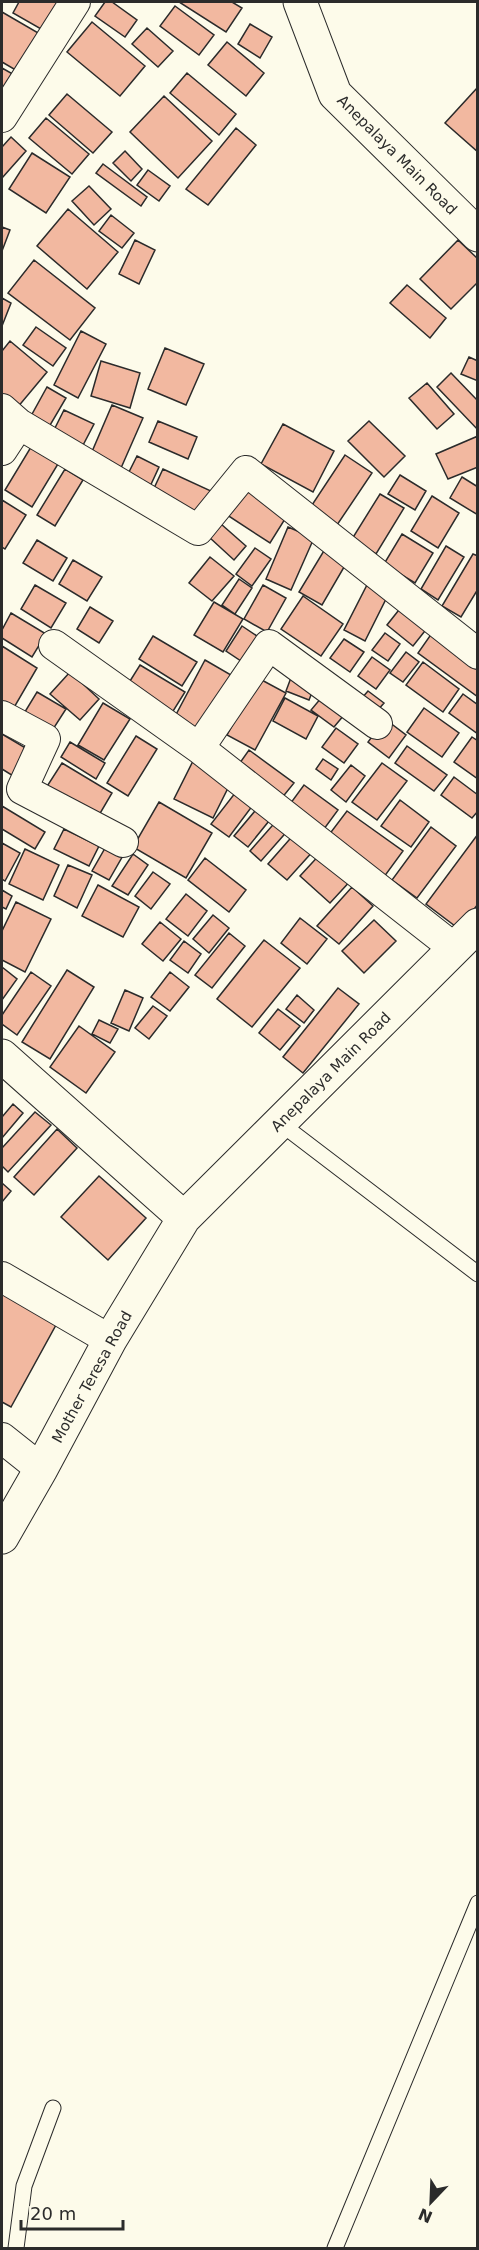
<svg xmlns="http://www.w3.org/2000/svg" width="479" height="2250" font-family="'DejaVu Sans',sans-serif">
  <rect width="100%" height="100%" fill="#fdfbea"/>
  <!-- building -->
  <path fill="#f2b8a0" stroke="#2b2b2b" stroke-width="1.5" d="M19,2H66L48,33L13,13Z
    M105,2H112L137,20L125,37L95,16Z
    M179,2H232L242,8L226,32Z
    M175,6L214,35L199,55L160,26Z
    M2,12L40,34L19,72L2,62Z
    M92,22L145,66L120,96L67,52Z
    M250,24L272,37L260,58L238,44Z
    M147,28L173,51L158,67L132,44Z
    M227,42L264,73L246,96L208,65Z
    M2,68L18,77L2,107Z
    M187,73L236,114L219,135L170,93Z
    M478,87V152L445,123Z
    M67,94L112,132L93,153L49,115Z
    M164,96L212,141L178,178L130,132Z
    M46,118L89,154L72,174L29,138Z
    M236,128L256,145L208,205L186,189Z
    M11,137L26,151L2,178V147Z
    M125,151L142,169L131,181L113,163Z
    M32,153L70,177L46,213L9,189Z
    M103,164L147,197L141,206L96,173Z
    M148,170L170,186L159,201L137,185Z
    M89,186L111,209L94,225L72,201Z
    M68,209L118,252L87,289L37,246Z
    M111,215L134,233L122,248L99,231Z
    M2,227L10,230L2,251Z
    M135,240L155,250L139,284L119,274Z
    M458,240L478,259V282L451,309L420,279Z
    M34,260L95,308L70,340L8,293Z
    M407,285L446,318L430,338L390,303Z
    M2,298L11,303L2,326Z
    M36,327L66,348L53,366L23,345Z
    M81,331L106,344L78,398L54,385Z
    M10,341L47,372L17,408L2,395V351Z
    M165,348L204,364L186,405L148,389Z
    M469,357L478,361V381L461,374Z
    M101,361L140,373L130,408L91,396Z
    M451,373L478,401V430L437,387Z
    M427,383L454,414L437,429L409,398Z
    M47,387L66,398L49,427L31,416Z
    M112,405L143,418L121,468L91,454Z
    M64,410L94,424L81,449L52,434Z
    M158,421L197,437L188,459L149,442Z
    M369,421L405,456L384,477L348,441Z
    M283,424L334,451L313,492L261,464Z
    M478,436V467L448,479L436,454Z
    M34,442L61,459L32,507L5,490Z
    M345,455L372,473L337,525L310,508Z
    M137,456L159,467L147,493L124,482Z
    M65,469L83,480L55,526L37,515Z
    M163,469L211,491L197,522L149,499Z
    M400,475L426,491L415,510L388,494Z
    M462,477L478,487V515L450,498Z
    M243,480L290,511L270,543L221,511Z
    M380,494L404,508L376,554L352,539Z
    M432,496L459,513L438,548L411,531Z
    M2,500L26,515L5,549L2,547Z
    M221,524L246,546L234,560L209,537Z
    M288,527L314,538L291,590L266,579Z
    M402,534L433,553L415,583L384,564Z
    M37,540L67,558L53,581L23,563Z
    M446,546L464,557L438,600L421,589Z
    M255,548L271,559L252,586L236,574Z
    M325,549L347,562L322,605L299,592Z
    M473,554L478,556V589L461,617L442,606Z
    M210,557L234,576L212,601L189,583Z
    M73,560L102,577L87,601L59,584Z
    M239,579L252,588L235,614L222,605Z
    M369,581L390,591L365,641L344,630Z
    M35,585L66,603L51,628L21,609Z
    M263,585L286,598L267,632L244,619Z
    M303,596L343,624L321,656L281,629Z
    M406,601L432,622L413,646L387,625Z
    M214,602L243,619L223,652L194,635Z
    M90,607L113,621L99,643L77,629Z
    M11,613L46,634L32,657L2,638V630Z
    M242,626L266,642L250,667L226,651Z
    M385,633L400,644L388,661L372,650Z
    M432,633L478,666V697L418,653Z
    M153,636L197,662L182,686L139,659Z
    M344,639L364,652L350,672L330,658Z
    M2,646L37,668L12,711L2,705Z
    M406,652L419,662L403,682L390,673Z
    M372,657L390,670L376,689L358,676Z
    M205,660L231,675L198,738L171,724Z
    M423,662L459,689L443,712L406,685Z
    M140,665L185,692L170,716L125,689Z
    M70,672L99,699L80,720L50,694Z
    M292,675L315,685L309,700L286,691Z
    M258,678L286,693L255,750L227,735Z
    M327,691L349,709L334,727L311,710Z
    M368,691L384,703L377,711L362,698Z
    M37,692L66,709L48,737L20,720Z
    M463,694L478,705V734L449,713Z
    M285,698L318,716L306,739L273,721Z
    M103,703L130,719L104,760L78,745Z
    M424,708L459,733L442,757L407,732Z
    M385,719L406,735L389,758L368,742Z
    M336,728L358,744L344,763L322,747Z
    M2,734L34,753L18,779L2,769Z
    M136,736L157,749L128,796L107,783Z
    M472,737L478,741V779L454,762Z
    M70,742L105,763L96,779L61,757Z
    M407,746L447,775L434,791L395,763Z
    M249,750L294,783L281,799L237,767Z
    M323,759L338,769L331,780L316,769Z
    M193,761L232,780L213,818L174,799Z
    M62,763L112,793L95,822L44,791Z
    M382,763L407,781L377,820L352,802Z
    M351,765L365,776L346,802L331,790Z
    M454,777L478,795V811L472,818L441,795Z
    M304,785L338,810L324,829L290,804Z
    M239,788L256,801L229,837L211,824Z
    M400,800L429,822L411,847L381,826Z
    M159,802L212,833L186,878L133,847Z
    M260,805L273,816L248,847L234,836Z
    M2,806L45,832L35,849L2,829Z
    M347,811L403,851L381,881L325,840Z
    M279,818L290,828L261,861L250,851Z
    M431,827L456,846L417,898L392,880Z
    M64,829L99,846L89,866L54,849Z
    M296,832L315,849L287,880L268,864Z
    M478,834V904L459,929L426,904Z
    M2,843L20,853L5,881L2,879Z
    M108,843L125,852L109,880L92,871Z
    M25,849L59,865L43,900L9,884Z
    M323,851L353,878L330,903L300,876Z
    M133,854L148,865L128,895L112,886Z
    M205,858L246,890L229,912L188,880Z
    M68,865L92,875L77,908L54,896Z
    M153,872L170,884L151,909L135,896Z
    M98,885L139,907L123,937L82,916Z
    M352,887L373,906L339,944L317,926Z
    M2,890L12,896L6,909L2,907Z
    M186,894L207,911L188,936L166,919Z
    M16,902L51,919L25,972L2,960V931Z
    M213,915L229,928L209,953L193,939Z
    M300,918L327,939L307,964L281,943Z
    M374,920L396,941L364,973L342,951Z
    M160,922L181,939L163,961L142,944Z
    M229,933L245,946L212,988L195,975Z
    M264,940L300,968L252,1027L217,999Z
    M184,941L201,954L188,973L170,960Z
    M2,967L17,979L2,1000Z
    M67,970L94,987L50,1059L22,1042Z
    M31,972L51,986L17,1035L2,1024V1015Z
    M170,972L189,987L170,1011L151,997Z
    M338,988L359,1004L303,1073L283,1057Z
    M125,990L143,998L129,1031L111,1023Z
    M297,995L314,1010L304,1023L286,1009Z
    M153,1006L167,1016L149,1039L135,1028Z
    M278,1009L300,1026L280,1050L259,1033Z
    M99,1020L118,1029L110,1043L92,1034Z
    M79,1026L115,1052L86,1093L50,1067Z
    M13,1104L23,1113L2,1138V1117Z
    M35,1112L51,1125L8,1172L2,1166V1148Z
    M57,1129L77,1148L34,1195L14,1177Z
    M99,1176L146,1218L108,1260L61,1217Z
    M2,1183L11,1191L2,1202Z
    M2,1281L62,1314L11,1407L2,1402Z"/>
  <g fill="none" stroke-linecap="round" stroke-linejoin="round">
    <defs>
      <path id="service" d="M280,1123L478,1274
        M16,2248L24,2186L53,2108
        M335,2248L478,1903"/>
      <path id="minor" d="M2,117L75,2
        M2,409L19,424L198,530L246,471L478,654
        M2,450L19,424
        M54,645L199,748L454,948
        M2,716L45,739L22,789L123,842
        M199,748L269,645L377,724
        M2,1277L110,1340
        M2,1438L41,1469"/>
      <path id="tertiary" d="M300,2L335,94L478,235
        M2,1056L184,1218
        M2,1537L41,1469L110,1340L184,1218L478,925"/>
    </defs>
    <!-- service casing -->
    <use href="#service" stroke="#2b2b2b" stroke-width="17"/>
    <!-- minor casing -->
    <use href="#minor" stroke="#2b2b2b" stroke-width="32"/>
    <!-- tertiary casing -->
    <use href="#tertiary" stroke="#2b2b2b" stroke-width="35"/>
    <!-- service -->
    <use href="#service" stroke="#fdfbea" stroke-width="15"/>
    <!-- minor -->
    <use href="#minor" stroke="#fdfbea" stroke-width="30"/>
    <!-- tertiary -->
    <use href="#tertiary" stroke="#fdfbea" stroke-width="33"/>
  </g>
  <g text-anchor="middle" stroke-width="4.5" stroke-linejoin="round" paint-order="stroke">
    <!-- street labels -->
    <g font-size="15" fill="#2b2b2b" stroke="#fdfbea">
      <text transform="translate(397 155) rotate(45)" y="5">Anepalaya Main Road</text>
      <text transform="translate(331 1072) rotate(-45)" y="5">Anepalaya Main Road</text>
      <text transform="translate(92 1377) rotate(-61)" y="5">Mother Teresa Road</text>
    </g>
  </g>
  <!-- border -->
  <rect width="479" height="2250" fill="none" stroke="#2b2b2b" stroke-width="6"/>
  <!-- north arrow -->
  <g transform="translate(431 2202) rotate(203)" stroke="#fdfbea" stroke-width="4.5" paint-order="stroke">
  <path d="M0-4.5L10 22L0 15L-10 22Z" fill="#2b2b2b"/>
  <text y="-9" font-size="16" font-weight="bold" text-anchor="middle" fill="#2b2b2b">N</text>
  </g>
  <!-- scale -->
  <path d="M21 2220v9h102v-9" fill="none" stroke="#2b2b2b" stroke-width="3"/>
  <text x="30" y="2220" font-size="18" fill="#2b2b2b" stroke="#fdfbea" stroke-width="4.5" paint-order="stroke">20 m</text>
</svg>
